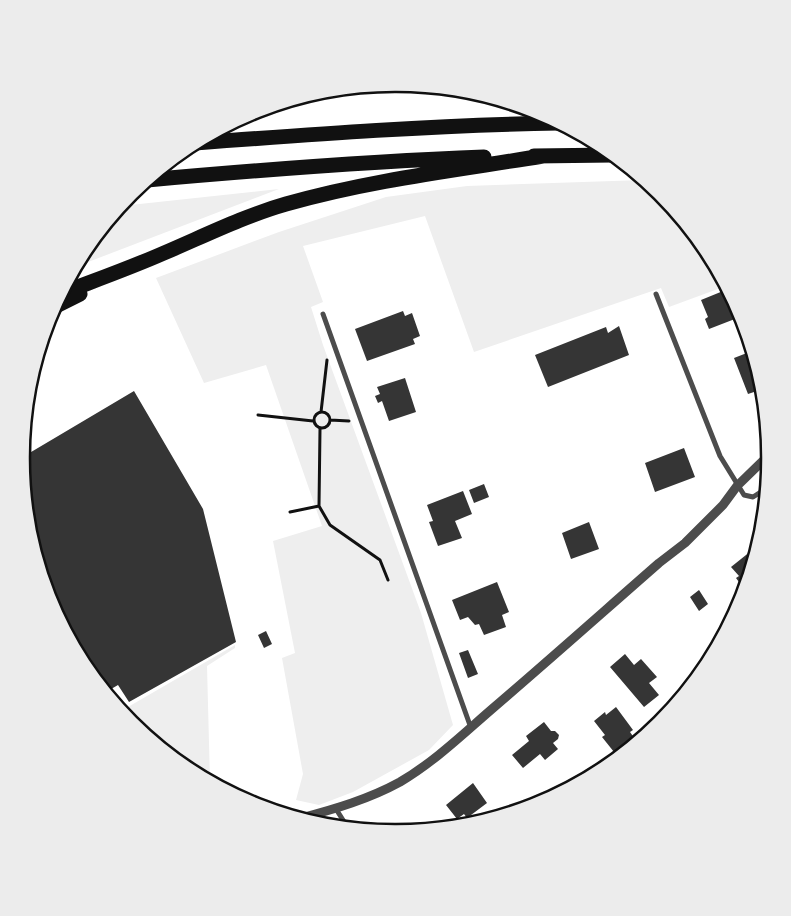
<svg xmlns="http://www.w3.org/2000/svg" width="791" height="916" font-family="'Fira Sans',sans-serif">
  <rect width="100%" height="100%" fill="#fff"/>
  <!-- green -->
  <path fill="#eee" d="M643,180L660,194L707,250L726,286L669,307L661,288L474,352L425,216L303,246L323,302L311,307L323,345L421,613L453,725L429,750L353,792L319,805L296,800L303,774L282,658L295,653L273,541L322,526L266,365L204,383L156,278L279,232L386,197L467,186Z
    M279,189L75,267L84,250L121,206Z
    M235,645V648L207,666L210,781L187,769L145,734L128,707Z"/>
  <!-- building -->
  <path fill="#353535" d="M728,289L740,317L709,329L705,319L708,317L701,300Z
    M403,311L405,316L412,313L420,336L413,339L415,344L367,361L355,329Z
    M619,326L629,355L548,387L535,355L606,327L608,333Z
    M752,351L763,389L748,394L734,358Z
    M405,378L416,412L389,421L382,401L378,403L375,396L380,394L377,387Z
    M134,391L203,509L236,642L129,702L118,685L106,692L84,666L50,601L28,531L21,458Z
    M684,448L695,477L655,492L645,463Z
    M484,484L489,497L474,503L469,490Z
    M463,491L472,514L455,521L462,538L438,546L429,522L433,521L427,505Z
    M589,522L599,549L571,559L562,533Z
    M751,551L755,556L744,589L736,578L739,576L731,567Z
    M497,582L509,612L502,615L506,627L484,635L479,624L475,625L468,617L460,620L452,600Z
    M699,590L708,604L699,611L690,597Z
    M266,631L272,644L264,648L258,635Z
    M468,650L478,674L468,678L459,653Z
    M625,654L634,665L641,659L657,677L649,683L659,695L644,707L610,667Z
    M122,704L133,724L118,707Z
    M616,707L633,730L630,732L637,742L618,757L602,737L605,735L594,721L605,712L606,715Z
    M544,722L551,731H555L559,735L558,739L553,743L558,749L545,760L540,754L523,768L512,755L529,741L526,736Z
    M473,783L487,803L467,818L464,814L457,819L446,805Z"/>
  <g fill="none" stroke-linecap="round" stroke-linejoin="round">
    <!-- path -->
    <path stroke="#111" stroke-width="3" d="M314 420a8 8 0 1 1 16 0a8 8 0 1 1-16 0Z
      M321,412L327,360
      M258,415L313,421
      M330,420L349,421
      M319,506L330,525L380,560L388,580
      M290,512L319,506L320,429"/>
    <!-- service -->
    <path stroke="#4c4c4c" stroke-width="4" d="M114,702L116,700"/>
    <!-- minor -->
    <path stroke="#4c4c4c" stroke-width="5" d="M656,294L720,456L744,495L753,497L767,488
      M323,314L471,728
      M336,809L348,828"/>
    <!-- tertiary -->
    <path stroke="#4c4c4c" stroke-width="9" d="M301,818C335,809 369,799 400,782C434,762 463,734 492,709C548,661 603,612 659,563L685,543L723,505L737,486L769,455"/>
    <!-- motorway -->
    <path stroke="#111" stroke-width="15" d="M195,143C316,134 437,125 559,123
      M534,156L613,155
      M147,180C259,170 371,161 484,157
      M62,293C96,280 130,268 164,253C204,236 244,216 286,204C370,180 457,170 543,156
      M54,307L80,294"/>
  </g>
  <!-- crop -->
  <path d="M0 0H791V916H0ZM395 92H396A365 365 0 0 1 761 457V459A365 365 0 0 1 396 824H395A365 365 0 0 1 30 459V457A365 365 0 0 1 395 92Z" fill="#ececec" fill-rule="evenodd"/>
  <path fill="none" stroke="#111" stroke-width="2.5" d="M395 92H396A365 365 0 0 1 761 457V459A365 365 0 0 1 396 824H395A365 365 0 0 1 30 459V457A365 365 0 0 1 395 92Z"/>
</svg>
